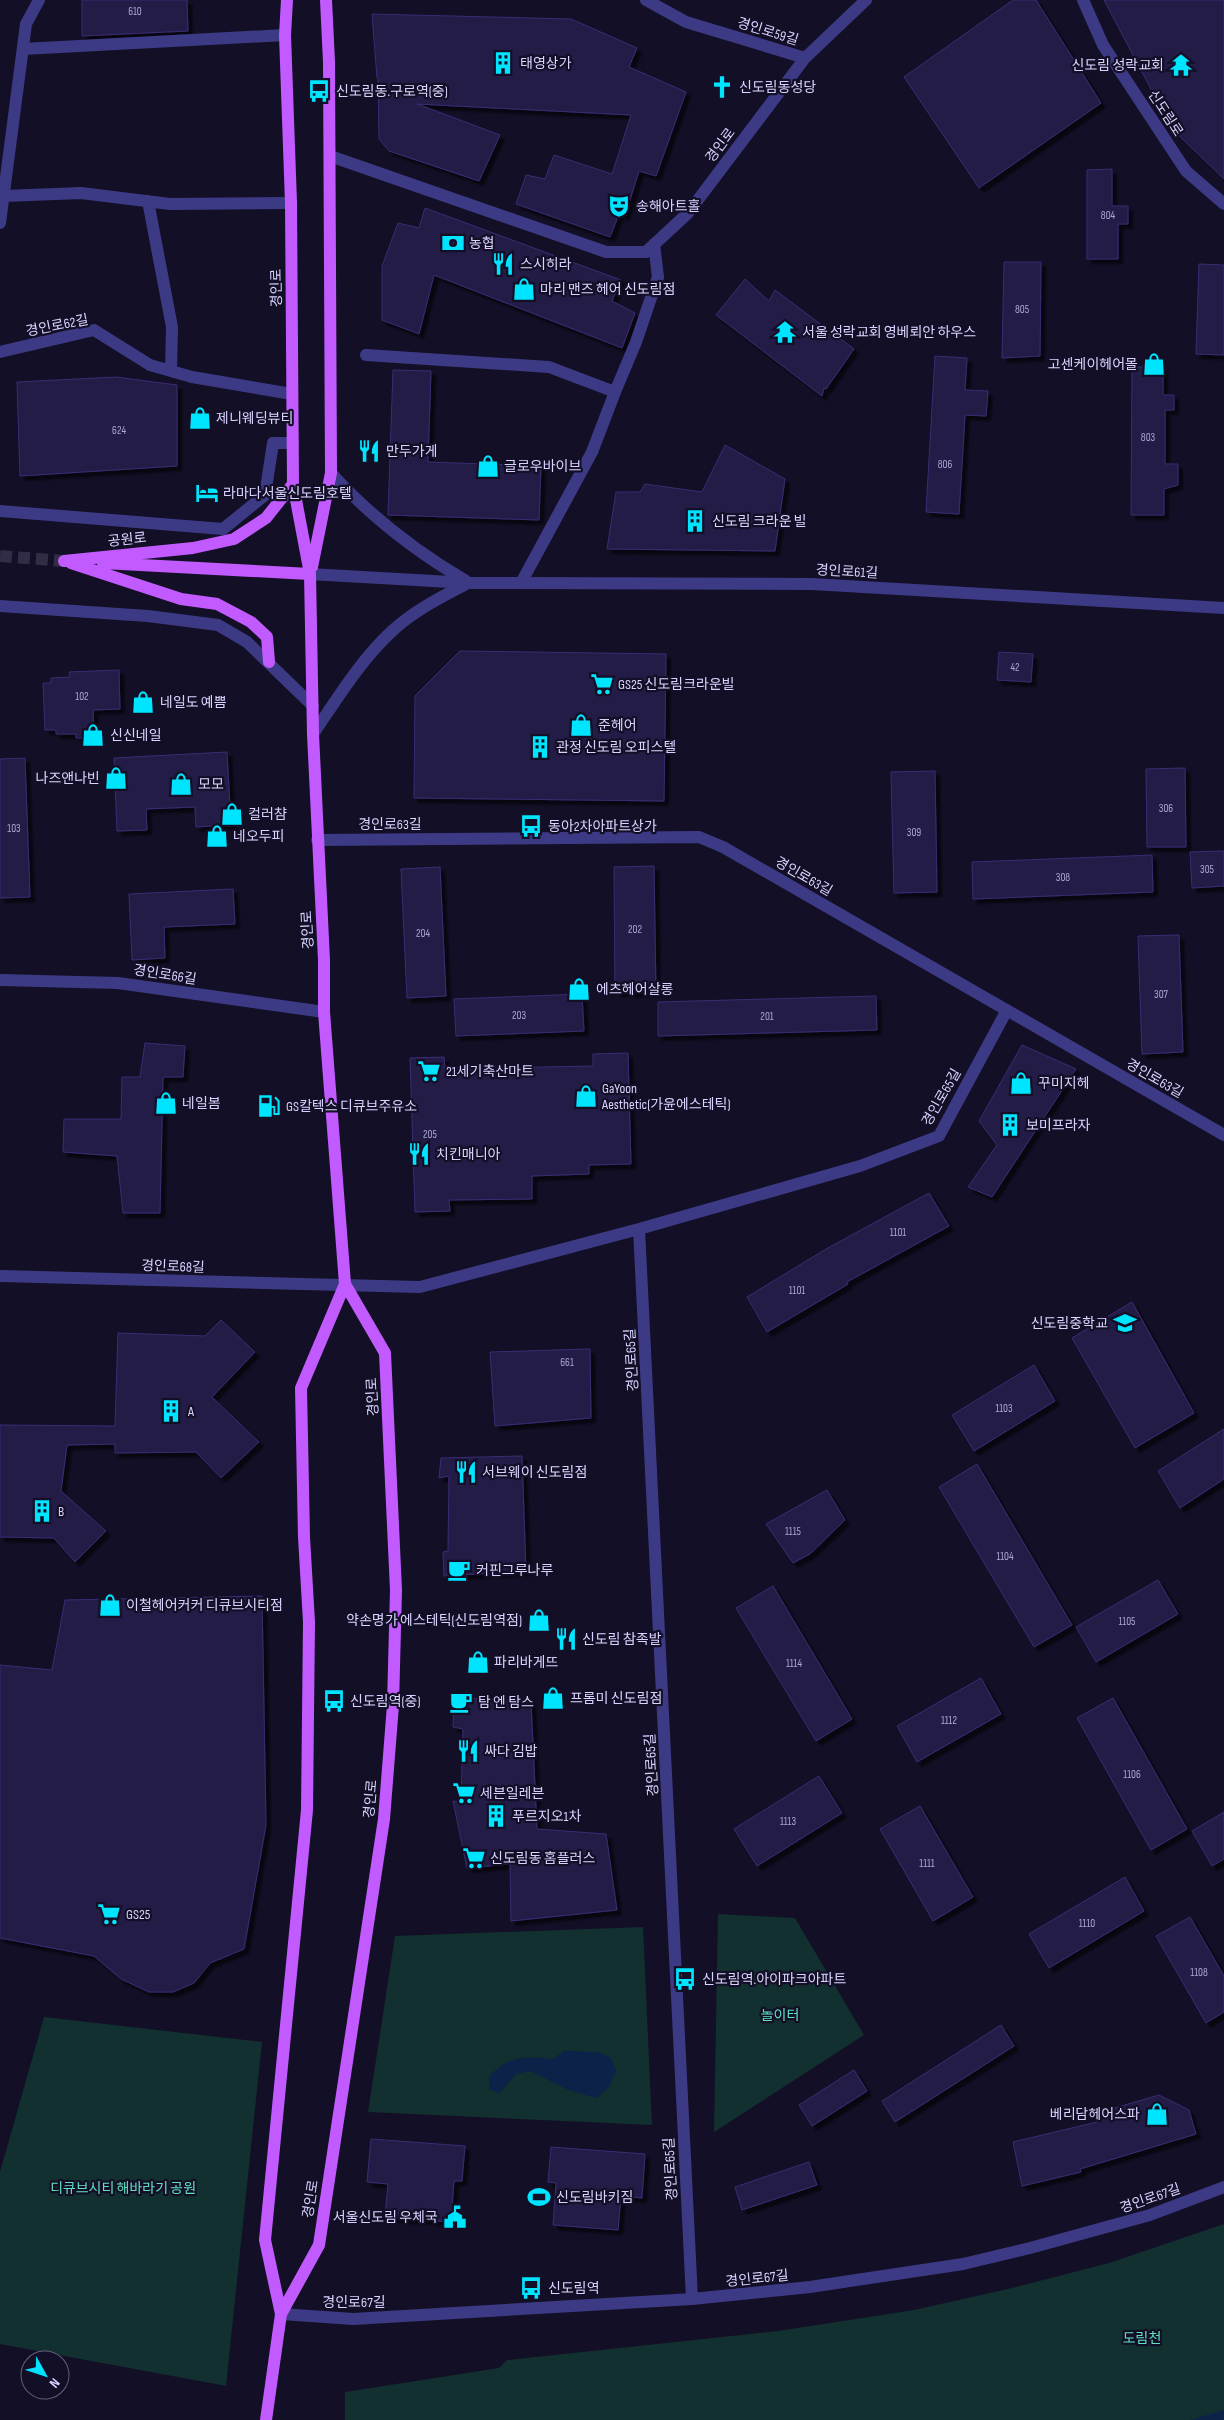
<svg xmlns="http://www.w3.org/2000/svg" width="1224" height="2420" font-family="'Sofia Sans Condensed','Noto Sans KR',sans-serif">
  <defs>
    <filter id="shadow"><feDropShadow dx="4.5" dy="4.5" stdDeviation="1" flood-color="#0009"/></filter>
  </defs>
  <rect width="100%" height="100%" fill="#130f26"/>
  <!-- green -->
  <path fill="#12302f" d="M718,1914L795,1918L864,2035L714,2132Z
    M643,1927L652,2125L368,2112L395,1936Z
    M44,2017L262,2042L226,2386L0,2344V2172Z
    M1224,2224V2420H345V2392L499,2368L507,2360L778,2331L914,2310L1012,2288L1109,2263Z"/>
  <!-- water -->
  <path fill="#0c2248" d="M564,2051L598,2052L611,2058L616,2071L609,2087L597,2098L568,2090L530,2071L516,2074L499,2094L489,2089V2077C509,2055 525,2056 553,2059Z
    M1224,2410V2420H1190Z"/>
  <!-- building -->
  <path fill="#241b47" stroke="#3b2d73" filter="url(#shadow)" d="M82,0H187L188,31L82,36Z
    M1013,0H1036L1101,103L979,188L904,77Z
    M1104,0H1224V179L1172,129Z
    M372,14L571,19L637,48L629,67L686,92L656,176L639,171L625,216L619,214L610,237L516,204L526,175L545,179L554,155L612,174L631,115L417,104L500,135L479,181L389,151L379,139L378,79L377,78Z
    M1112,169V206H1128V224H1118V259H1087V170Z
    M425,208L621,280L612,301L635,313L622,348L434,275L419,334L382,320V266L398,223L419,228Z
    M1004,262H1041L1040,356L1002,358Z
    M1199,264L1224,265V355L1196,354Z
    M745,279L769,301L775,290L854,349L826,389L824,388L822,396L716,315Z
    M935,356L967,358L965,390L988,391L986,416L965,415L959,514L926,512Z
    M1132,367H1163V395H1174V410H1165V464H1178V485L1164,489V515H1131Z
    M393,370L431,371L428,462L541,466L539,520L388,515Z
    M116,377L177,385V466L20,476L17,382Z
    M725,445L785,479L775,551L607,549L616,492H640L645,484L702,492Z
    M460,651L666,654L664,801L414,798L415,696Z
    M999,652L1033,654L1031,682L997,680Z
    M119,670L120,709L93,710L94,738H76V734H56V730H45L43,683H51V678L70,677L69,672Z
    M227,752L231,825L196,827L195,807L146,809L147,830L117,831L114,758Z
    M25,758L30,897L0,898V759Z
    M1185,768L1186,847H1147L1146,769Z
    M935,771L937,892L894,893L891,772Z
    M1224,851V886L1192,888L1190,852Z
    M1152,855L1153,892L973,899L972,862Z
    M654,866L656,992H615L614,867Z
    M440,867L446,996L407,998L401,869Z
    M233,889L235,924L164,927L165,958L132,960L129,894Z
    M1179,935L1183,1052L1142,1054L1138,936Z
    M582,994L584,1031L456,1036L454,999Z
    M876,996L877,1030L658,1036V1002Z
    M145,1043L185,1046L183,1077H163L160,1213H123L117,1156L63,1152L64,1119H121L122,1077H140Z
    M1022,1045L1076,1069L992,1197L968,1187L997,1145L979,1121Z
    M628,1053L631,1164L589,1165V1174L532,1176V1199L449,1200L450,1211L415,1212L410,1058L444,1057L445,1069L593,1066V1054Z
    M929,1193L949,1226L847,1282L848,1284L767,1332L747,1297L826,1249Z
    M1132,1302L1194,1413L1135,1448L1072,1338Z
    M221,1320L255,1352L212,1397L259,1442L221,1478L196,1452L115,1453V1444L67,1445L61,1491L106,1531L75,1562L54,1538L0,1537V1425L115,1426L118,1333L205,1336Z
    M590,1349L591,1418L495,1426L490,1352Z
    M1034,1365L1055,1401L974,1451L952,1415Z
    M1224,1429V1479L1180,1508L1158,1471Z
    M522,1456L526,1571L444,1576L443,1552L448,1551L449,1476L439,1478L441,1458Z
    M977,1464L1072,1625L1034,1647L939,1487Z
    M827,1490L845,1520L810,1554L793,1563L766,1524Z
    M1158,1580L1178,1614L1096,1662L1076,1627Z
    M773,1586L852,1719L816,1741L736,1608Z
    M262,1596L266,1825L244,1949L210,1963L194,1983L173,1992H149L121,1979L94,1956L0,1938V1665L52,1670L65,1600Z
    M981,1678L1001,1714L917,1762L897,1726Z
    M454,1698L531,1701L537,1829L606,1834L617,1910L511,1921L510,1864L467,1868L453,1801L461,1802L463,1729L453,1727Z
    M1113,1698L1187,1829L1151,1850L1077,1718Z
    M819,1776L842,1813L757,1866L734,1829Z
    M920,1806L973,1897L933,1921L880,1829Z
    M1224,1812V1859L1212,1866L1192,1831Z
    M1125,1877L1144,1911L1049,1968L1029,1934Z
    M1190,1917L1224,1976V2012L1206,2023L1156,1936Z
    M1001,2025L1014,2046L895,2122L882,2101Z
    M854,2070L867,2091L812,2126L799,2105Z
    M1159,2095L1189,2110L1196,2134L1080,2169L1081,2172L1022,2186L1013,2142L1097,2122L1094,2114Z
    M371,2139L465,2146L462,2181H454L451,2222L385,2217L388,2184L367,2182Z
    M551,2147L645,2154L642,2198L621,2196L618,2230L553,2225L556,2183L548,2182Z
    M809,2162L817,2185L742,2210L735,2187Z"/>
  <g fill="none" stroke-linecap="round" stroke-linejoin="round">
    <!-- major-tunnel -->
    <path stroke="#312d47" stroke-width="12" stroke-dasharray="12 6" stroke-linecap="butt" d="M0,556L64,561"/>
    <!-- minor -->
    <path stroke="#3d3a85" stroke-width="12" d="M646,0L686,22L805,58L866,0
      M1083,0L1103,45L1186,171L1224,204
      M23,49L285,35
      M330,156L606,252H646L688,213L805,58
      M4,196L81,193L170,204L291,203
      M148,201L172,327L171,371
      M0,223L26,24L39,0
      M0,352L94,330L150,365L192,377L292,394
      M366,355L549,367L615,392L636,342L658,277L654,244
      M331,473C371,517 415,551 466,581
      M0,511L223,529L265,495L273,443H293
      M310,574L468,583L812,584L1224,608
      M521,583L592,452L615,392
      M0,606L148,616L218,625L247,642L313,706
      M313,734C337,699 360,661 391,632C413,611 441,597 468,583
      M317,840L699,837L723,847L1224,1135
      M0,980L118,983L324,1012
      M639,1229L692,2299
      M0,1276L420,1287L639,1229L860,1166L939,1136L1007,1010
      M281,2314L353,2319L692,2299L810,2287L963,2264L1030,2248L1150,2215L1224,2187"/>
    <!-- major -->
    <path stroke="#c25bff" stroke-width="12" d="M64,561L193,548L234,539L266,518L293,484
      M71,563L181,599L217,604L251,622L267,637L269,662
      M103,563L310,574
      M312,567L331,473L329,62L326,0
      M281,2314L265,2240L307,1810L309,1622L304,1537L301,1388L345,1284
      M266,2420L281,2314L319,2245L384,1819L393,1705L396,1590L385,1353L345,1284L324,1012V960L313,734L310,574L293,484L291,203L285,35L287,0"/>
  </g>
  <!-- icons -->
  <defs>
    <symbol id="building-bare" viewBox="-9 -9 18 18"><path d="M-4-6H4V6H1V3H-1V6H-4ZM-2.5-4.3h1.7v1.8h-1.7ZM.8-4.3h1.7v1.8H.8ZM-2.5-1h1.7V.8h-1.7ZM.8-1h1.7V.8H.8Z" fill="#00e5ff" stroke="#130f26" stroke-width="2.5" paint-order="stroke"/></symbol>
    <symbol id="temple-bare" viewBox="-9 -9 18 18"><path d="M0-6L5-2H3V0L6.5 2.5H4V6H1.5V3h-3V6H-4V2.5H-6.5L-3 0V-2H-5Z" fill="#00e5ff" stroke="#130f26" stroke-width="2.5" paint-order="stroke"/></symbol>
    <symbol id="church-bare" viewBox="-9 -9 18 18"><path d="M-1.2-6h2.4v3.5h3.3v2.4h-3.3V6h-2.4V-.1h-3.3v-2.4h3.3Z" fill="#00e5ff" stroke="#130f26" stroke-width="2.5" paint-order="stroke"/></symbol>
    <symbol id="bus-bare" viewBox="-9 -9 18 18"><path d="M-5-6H5V4H4V6H2V4H-2V6H-4V4H-5ZM-3.5-4V0h7V-4ZM-3.5 1.2v1.5H-2V1.2ZM2 1.2v1.5H3.5V1.2Z" fill="#00e5ff" stroke="#130f26" stroke-width="2.5" paint-order="stroke"/></symbol>
    <symbol id="theatre-bare" viewBox="-9 -9 18 18"><path d="M-5-5.5Q0-4 5-5.5V0Q5 5 0 6Q-5 5-5 0ZM-3.3-2.5H-1v1.5H-3.3ZM1-2.5H3.3v1.5H1ZM-2.8 1Q0 5.5 2.8 1Z" fill="#00e5ff" stroke="#130f26" stroke-width="2.5" paint-order="stroke"/></symbol>
    <symbol id="bank-bare" viewBox="-9 -9 18 18"><path d="M-6-4H6V4H-6ZM0-2.3a2.3 2.3 0 1 0 0 4.6a2.3 2.3 0 1 0 0-4.6Z" fill="#00e5ff" stroke="#130f26" stroke-width="2.5" paint-order="stroke"/></symbol>
    <symbol id="restaurant-bare" viewBox="-9 -9 18 18"><path d="M-5-6h1v4h1v-4h1v4h1v-4h1v5L-1.5 .5V6h-2V.5L-5-1ZM5-6V6H3V1.5H1.5Q1.5-4 5-6Z" fill="#00e5ff" stroke="#130f26" stroke-width="2.5" paint-order="stroke"/></symbol>
    <symbol id="shop-bare" viewBox="-9 -9 18 18"><path d="M-5-2.5h2.3a2.7 3.5 0 0 1 5.4 0H5L5.5 6h-11ZM-1.5-2.5h3a1.5 2.3 0 0 0-3 0Z" fill="#00e5ff" stroke="#130f26" stroke-width="2.5" paint-order="stroke"/></symbol>
    <symbol id="hotel-bare" viewBox="-9 -9 18 18"><path d="M-6-4.5h1.5V1H6V5H4.5V3h-9V5H-6ZM-4 0a1.8 1.8 0 1 1 3.6 0ZM.5 0V-2.5h3Q6-2.5 6 0Z" fill="#00e5ff" stroke="#130f26" stroke-width="2.5" paint-order="stroke"/></symbol>
    <symbol id="supermarket-bare" viewBox="-9 -9 18 18"><path d="M-6-5.5h2.5l.6 2H6L4.5 2H-2.5L-4.4-4H-6ZM-1.5 3.2a1.3 1.3 0 1 0 .1 0ZM3 3.2a1.3 1.3 0 1 0 .1 0Z" fill="#00e5ff" stroke="#130f26" stroke-width="2.5" paint-order="stroke"/></symbol>
    <symbol id="fuel-bare" viewBox="-9 -9 18 18"><path d="M-5.5-6h7V0h2V4h1.3V-2.5L3-4.5l.8-.8L6-3V5H2.5V1h-1V6h-7ZM-4.2-4.7v3.2H.2V-4.7Z" fill="#00e5ff" stroke="#130f26" stroke-width="2.5" paint-order="stroke"/></symbol>
    <symbol id="school-bare" viewBox="-9 -9 18 18"><path d="M0-5L7-2L0 1L-7-2ZM-4 1L0 2.5L4 1V4Q0 6-4 4Z" fill="#00e5ff" stroke="#130f26" stroke-width="2.5" paint-order="stroke"/></symbol>
    <symbol id="cafe-bare" viewBox="-9 -9 18 18"><path d="M-5.5-4.5H6V0H3Q3 3.5 0 3.5H-2.5Q-5.5 3.5-5.5 0ZM3-3.2v2h1.7v-2ZM-6 4.5H4V6H-6Z" fill="#00e5ff" stroke="#130f26" stroke-width="2.5" paint-order="stroke"/></symbol>
    <symbol id="stadium-bare" viewBox="-9 -9 18 18"><path d="M0-5a6.5 5 0 1 0 0 10a6.5 5 0 1 0 0-10ZM-3.5-1.8h7v3.6h-7Z" fill="#00e5ff" stroke="#130f26" stroke-width="2.5" paint-order="stroke"/></symbol>
    <symbol id="civic-bare" viewBox="-9 -9 18 18"><path d="M-.6-6.5H3V-4.5H.6V-3L4-1V1h2V6H-6V1h2V-1L-.6-3ZM-1.2 2.5V6h2.4V2.5Z" fill="#00e5ff" stroke="#130f26" stroke-width="2.5" paint-order="stroke"/></symbol>
  </defs>
  <g fill-rule="evenodd">
    <use href="#building-bare" x="487" y="47" width="32" height="32"/>
    <use href="#temple-bare" x="1165" y="49" width="32" height="32"/>
    <use href="#church-bare" x="706" y="71" width="32" height="32"/>
    <use href="#bus-bare" x="303" y="75" width="32" height="32"/>
    <use href="#theatre-bare" x="603" y="190" width="32" height="32"/>
    <use href="#bank-bare" x="437" y="227" width="32" height="32"/>
    <use href="#restaurant-bare" x="487" y="248" width="32" height="32"/>
    <use href="#shop-bare" x="508" y="273" width="32" height="32"/>
    <use href="#temple-bare" x="769" y="316" width="32" height="32"/>
    <use href="#shop-bare" x="1138" y="348" width="32" height="32"/>
    <use href="#shop-bare" x="184" y="402" width="32" height="32"/>
    <use href="#restaurant-bare" x="353" y="435" width="32" height="32"/>
    <use href="#shop-bare" x="472" y="450" width="32" height="32"/>
    <use href="#hotel-bare" x="191" y="477" width="32" height="32"/>
    <use href="#building-bare" x="679" y="505" width="32" height="32"/>
    <use href="#supermarket-bare" x="586" y="668" width="32" height="32"/>
    <use href="#shop-bare" x="127" y="686" width="32" height="32"/>
    <use href="#shop-bare" x="565" y="709" width="32" height="32"/>
    <use href="#shop-bare" x="77" y="719" width="32" height="32"/>
    <use href="#building-bare" x="524" y="731" width="32" height="32"/>
    <use href="#shop-bare" x="100" y="762" width="32" height="32"/>
    <use href="#shop-bare" x="165" y="768" width="32" height="32"/>
    <use href="#shop-bare" x="216" y="798" width="32" height="32"/>
    <use href="#bus-bare" x="515" y="810" width="32" height="32"/>
    <use href="#shop-bare" x="201" y="820" width="32" height="32"/>
    <use href="#shop-bare" x="563" y="973" width="32" height="32"/>
    <use href="#supermarket-bare" x="413" y="1055" width="32" height="32"/>
    <use href="#shop-bare" x="1005" y="1067" width="32" height="32"/>
    <use href="#shop-bare" x="570" y="1080" width="32" height="32"/>
    <use href="#shop-bare" x="150" y="1087" width="32" height="32"/>
    <use href="#fuel-bare" x="253" y="1090" width="32" height="32"/>
    <use href="#building-bare" x="994" y="1109" width="32" height="32"/>
    <use href="#restaurant-bare" x="403" y="1138" width="32" height="32"/>
    <use href="#school-bare" x="1109" y="1307" width="32" height="32"/>
    <use href="#building-bare" x="155" y="1395" width="32" height="32"/>
    <use href="#restaurant-bare" x="450" y="1456" width="32" height="32"/>
    <use href="#building-bare" x="26" y="1495" width="32" height="32"/>
    <use href="#cafe-bare" x="443" y="1554" width="32" height="32"/>
    <use href="#shop-bare" x="94" y="1589" width="32" height="32"/>
    <use href="#shop-bare" x="523" y="1604" width="32" height="32"/>
    <use href="#restaurant-bare" x="550" y="1623" width="32" height="32"/>
    <use href="#shop-bare" x="462" y="1646" width="32" height="32"/>
    <use href="#shop-bare" x="537" y="1682" width="32" height="32"/>
    <use href="#bus-bare" x="318" y="1685" width="32" height="32"/>
    <use href="#cafe-bare" x="445" y="1686" width="32" height="32"/>
    <use href="#restaurant-bare" x="452" y="1735" width="32" height="32"/>
    <use href="#supermarket-bare" x="448" y="1777" width="32" height="32"/>
    <use href="#building-bare" x="480" y="1800" width="32" height="32"/>
    <use href="#supermarket-bare" x="458" y="1842" width="32" height="32"/>
    <use href="#supermarket-bare" x="93" y="1898" width="32" height="32"/>
    <use href="#bus-bare" x="669" y="1963" width="32" height="32"/>
    <use href="#shop-bare" x="1141" y="2098" width="32" height="32"/>
    <use href="#stadium-bare" x="523" y="2181" width="32" height="32"/>
    <use href="#civic-bare" x="439" y="2201" width="32" height="32"/>
    <use href="#bus-bare" x="515" y="2272" width="32" height="32"/>
  </g>
  <g text-anchor="middle" stroke-width="4.5" stroke-linejoin="round" paint-order="stroke">
    <!-- number labels -->
    <g font-size="11" fill="#aca6d1">
      <text x="135" y="15">610</text>
      <text x="1108" y="219">804</text>
      <text x="1022" y="313">805</text>
      <text x="119" y="434">624</text>
      <text x="1148" y="441">803</text>
      <text x="945" y="468">806</text>
      <text x="1015" y="671">42</text>
      <text x="82" y="700">102</text>
      <text x="1166" y="812">306</text>
      <text x="14" y="832">103</text>
      <text x="914" y="836">309</text>
      <text x="1207" y="873">305</text>
      <text x="1063" y="881">308</text>
      <text x="635" y="933">202</text>
      <text x="423" y="937">204</text>
      <text x="1161" y="998">307</text>
      <text x="519" y="1019">203</text>
      <text x="767" y="1020">201</text>
      <text x="430" y="1138">205</text>
      <text x="898" y="1236">1101</text>
      <text x="797" y="1294">1101</text>
      <text x="567" y="1366">661</text>
      <text x="1004" y="1412">1103</text>
      <text x="793" y="1535">1115</text>
      <text x="1005" y="1560">1104</text>
      <text x="1127" y="1625">1105</text>
      <text x="794" y="1667">1114</text>
      <text x="949" y="1724">1112</text>
      <text x="1132" y="1778">1106</text>
      <text x="788" y="1825">1113</text>
      <text x="927" y="1867">1111</text>
      <text x="1087" y="1927">1110</text>
      <text x="1199" y="1976">1108</text>
    </g>
    <!-- street labels -->
    <g font-size="14" fill="#d9d4ff" stroke="#130f26">
      <text transform="translate(768 31) rotate(17)" y="5">경인로59길</text>
      <text transform="translate(1166 113) rotate(57)" y="5">신도림로</text>
      <text transform="translate(720 145) rotate(-53)" y="5">경인로</text>
      <text transform="translate(276 288) rotate(-91)" y="5">경인로</text>
      <text transform="translate(57 325) rotate(-11)" y="5">경인로62길</text>
      <text transform="translate(127 539) rotate(-6)" y="5">공원로</text>
      <text transform="translate(847 571) rotate(3)" y="5">경인로61길</text>
      <text x="390" y="829">경인로63길</text>
      <text transform="translate(804 876) rotate(30)" y="5">경인로63길</text>
      <text transform="translate(307 930) rotate(-93)" y="5">경인로</text>
      <text transform="translate(165 974) rotate(9)" y="5">경인로66길</text>
      <text transform="translate(1155 1078) rotate(30)" y="5">경인로63길</text>
      <text transform="translate(941 1097) rotate(-60)" y="5">경인로65길</text>
      <text transform="translate(173 1266) rotate(2)" y="5">경인로68길</text>
      <text transform="translate(631 1360) rotate(-93)" y="5">경인로65길</text>
      <text transform="translate(372 1397) rotate(-93)" y="5">경인로</text>
      <text transform="translate(651 1765) rotate(-93)" y="5">경인로65길</text>
      <text transform="translate(370 1799) rotate(-85)" y="5">경인로</text>
      <text transform="translate(670 2169) rotate(-93)" y="5">경인로65길</text>
      <text transform="translate(1150 2198) rotate(-19)" y="5">경인로67길</text>
      <text transform="translate(310 2199) rotate(-81)" y="5">경인로</text>
      <text transform="translate(757 2278) rotate(-6)" y="5">경인로67길</text>
      <text x="354" y="2307">경인로67길</text>
    </g>
    <!-- poi labels -->
    <g font-size="14" fill="#d9d4ff" stroke="#130f26" text-anchor="start">
      <text x="520" y="68">태영상가</text>
      <text x="1164" y="70" text-anchor="end">신도림 성락교회</text>
      <text x="739" y="92">신도림동성당</text>
      <text x="336" y="96">신도림동.구로역(중)</text>
      <text x="636" y="211">송해아트홀</text>
      <text x="469" y="248">농협</text>
      <text x="520" y="269">스시히라</text>
      <text x="540" y="294">마리 맨즈 헤어 신도림점</text>
      <text x="802" y="337">서울 성락교회 영베뢰안 하우스</text>
      <text x="1138" y="369" text-anchor="end">고센케이헤어몰</text>
      <text x="216" y="423">제니웨딩뷰티</text>
      <text x="386" y="456">만두가게</text>
      <text x="504" y="471">글로우바이브</text>
      <text x="223" y="498">라마다서울신도림호텔</text>
      <text x="712" y="526">신도림 크라운 빌</text>
      <text x="618" y="689">GS25 신도림크라운빌</text>
      <text x="160" y="707">네일도 예쁨</text>
      <text x="598" y="730">준헤어</text>
      <text x="110" y="740">신신네일</text>
      <text x="556" y="752">관정 신도림 오피스텔</text>
      <text x="100" y="783" text-anchor="end">나즈앤나빈</text>
      <text x="198" y="789">모모</text>
      <text x="248" y="819">컬러챰</text>
      <text x="548" y="831">동아2차아파트상가</text>
      <text x="233" y="841">네오두피</text>
      <text x="596" y="994">에츠헤어살롱</text>
      <text x="446" y="1076">21세기축산마트</text>
      <text x="1038" y="1088">꾸미지헤</text>
      <text x="602" y="1093">GaYoon<tspan x="602" dy="16">Aesthetic(가윤에스테틱)</tspan></text>
      <text x="182" y="1108">네일봄</text>
      <text x="286" y="1111">GS칼텍스 디큐브주유소</text>
      <text x="1026" y="1130">보미프라자</text>
      <text x="436" y="1159">치킨매니아</text>
      <text x="1108" y="1328" text-anchor="end">신도림중학교</text>
      <text x="188" y="1416">A</text>
      <text x="482" y="1477">서브웨이 신도림점</text>
      <text x="58" y="1516">B</text>
      <text x="476" y="1575">커핀그루나루</text>
      <text x="126" y="1610">이철헤어커커 디큐브시티점</text>
      <text x="522" y="1625" text-anchor="end">약손명가 에스테틱(신도림역점)</text>
      <text x="582" y="1644">신도림 참족발</text>
      <text x="494" y="1667">파리바게뜨</text>
      <text x="570" y="1703">프롬미 신도림점</text>
      <text x="350" y="1706">신도림역(중)</text>
      <text x="478" y="1707">탐 엔 탐스</text>
      <text x="484" y="1756">싸다 김밥</text>
      <text x="480" y="1798">세븐일레븐</text>
      <text x="512" y="1821">푸르지오1차</text>
      <text x="490" y="1863">신도림동 홈플러스</text>
      <text x="126" y="1919">GS25</text>
      <text x="702" y="1984">신도림역.아이파크아파트</text>
      <text x="1140" y="2119" text-anchor="end">베리담헤어스파</text>
      <text x="556" y="2202">신도림바키짐</text>
      <text x="438" y="2222" text-anchor="end">서울신도림 우체국</text>
      <text x="548" y="2293">신도림역</text>
    </g>
    <!-- park labels -->
    <g font-size="14" fill="#5fe0c0" stroke="#130f26">
      <text x="780" y="2020">놀이터</text>
      <text x="123" y="2193">디큐브시티 해바라기 공원</text>
      <text x="1142" y="2343">도림천</text>
    </g>
  </g>
  <!-- north arrow -->
  <g transform="translate(45 2375) rotate(130)"><circle r="24" fill="#130f26" stroke="#625e7d"/>
  <path d="M0-4L9 19L0 12L-9 19Z" fill="#00e5ff"/>
  <text y="-8" font-size="14" font-weight="bold" text-anchor="middle" fill="#d9d4ff">N</text>
  </g>
</svg>
